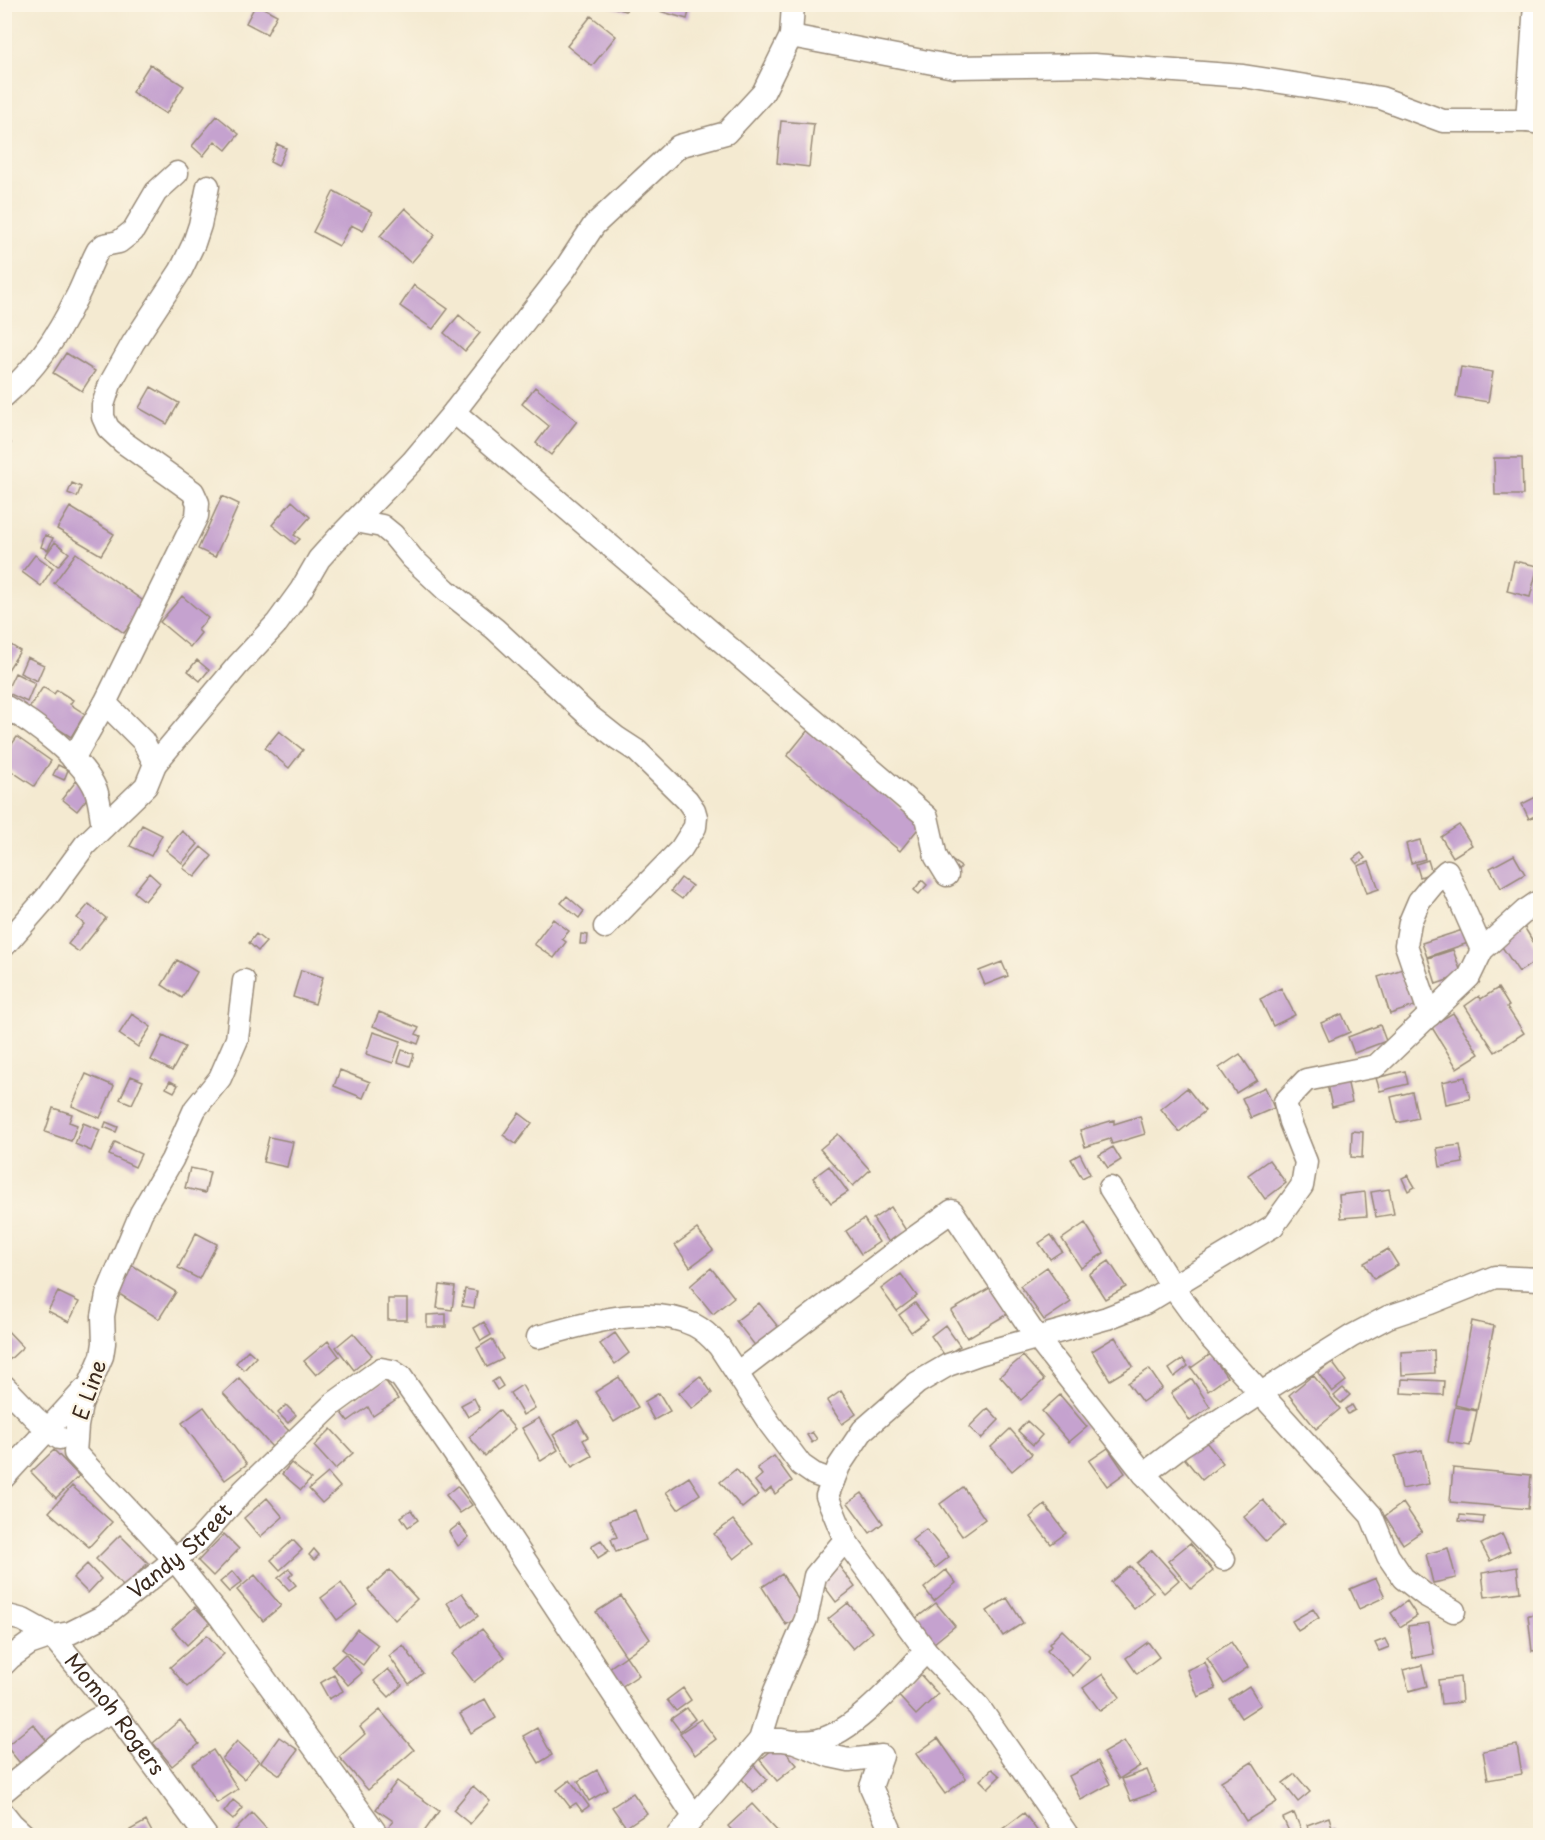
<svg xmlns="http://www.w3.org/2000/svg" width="1545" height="1840" font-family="'Playpen Sans',sans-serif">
  <rect width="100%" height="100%" fill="#fcf5e5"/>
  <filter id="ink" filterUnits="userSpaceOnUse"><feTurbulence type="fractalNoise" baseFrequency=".0167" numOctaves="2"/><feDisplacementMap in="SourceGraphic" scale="12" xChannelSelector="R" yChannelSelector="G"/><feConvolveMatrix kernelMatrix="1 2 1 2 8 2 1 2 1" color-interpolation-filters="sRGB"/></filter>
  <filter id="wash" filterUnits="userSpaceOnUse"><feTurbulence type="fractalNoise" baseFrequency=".008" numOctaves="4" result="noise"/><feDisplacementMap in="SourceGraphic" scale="24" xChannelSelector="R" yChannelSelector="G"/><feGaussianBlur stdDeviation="1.35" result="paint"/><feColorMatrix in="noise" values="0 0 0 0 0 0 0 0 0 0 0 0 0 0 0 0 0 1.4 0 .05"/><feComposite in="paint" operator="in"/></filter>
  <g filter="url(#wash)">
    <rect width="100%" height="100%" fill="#f4ead1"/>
    <g id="blocks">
      <!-- building -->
      <path fill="#c5a2cf" d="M256,4L277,15L267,34L246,23Z
        M602,4H628L626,11Z
        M658,4H691L687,19L656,10Z
        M591,16L616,36L592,66L567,46Z
        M150,64L184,86L166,114L132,92Z
        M217,116L239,134L226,150L215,141L203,156L192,146Z
        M781,121L814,124L809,167L777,163Z
        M277,144L286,148L278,166L270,162Z
        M334,191L372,212L363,231L351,225L339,246L313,232Z
        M405,208L435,235L411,263L380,236Z
        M414,285L448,309L433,329L400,306Z
        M459,315L480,333L465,351L444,333Z
        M66,353L95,371L82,391L53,373Z
        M1461,367L1493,372L1488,402L1456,397Z
        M151,387L179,403L167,424L139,408Z
        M535,387L577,421L551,455L536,443L549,426L522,404Z
        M4,437L11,443L4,450Z
        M1494,458H1522L1523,495H1495Z
        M72,483L81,487L77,497L68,493Z
        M222,496L239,504L215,557L198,549Z
        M292,501L310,517L294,535L300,539L295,544L272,525Z
        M70,507L114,534L101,555L57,529Z
        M45,535L53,538L48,550L41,547Z
        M55,542L69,553L58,566L45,556Z
        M76,553L146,603L124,633L54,583Z
        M35,555L53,568L41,586L22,572Z
        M1514,561L1538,566L1530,597L1507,591Z
        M182,596L208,618L198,630L201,633L190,647L160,622Z
        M4,638L9,641L8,643L20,651L6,673L4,672Z
        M27,657L44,665L37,681L20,673Z
        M197,660L209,670L200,681L188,671Z
        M15,673L35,683L27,702L6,692Z
        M43,687L54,694L57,690L73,700L70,704L85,714L71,737L28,710Z
        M808,730L921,825L900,851L787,756Z
        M279,731L303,750L289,768L265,748Z
        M17,737L51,761L34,786L4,766V755Z
        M58,765L68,770L64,780L53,775Z
        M77,780L92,792L77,811L62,799Z
        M1540,795V813L1529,819L1522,804Z
        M142,825L162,835L151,856L130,846Z
        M1459,825L1472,845L1453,857L1441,837Z
        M182,831L198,844L182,863L166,850Z
        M1420,840L1425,859L1411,863L1406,844Z
        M201,847L212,856L195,877L183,868Z
        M1361,853L1365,858L1357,864L1353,859Z
        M1514,855L1525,874L1501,888L1490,868Z
        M950,859L961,867L957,872Z
        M1428,860L1432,873L1420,877L1416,864Z
        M1369,862L1379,889L1367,893L1358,866Z
        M149,873L160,883L145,901L134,892Z
        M681,878L692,886L682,899L671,891Z
        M922,880L927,885L919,894L914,890Z
        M567,896L584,911L579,918L561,903Z
        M89,904L106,918L79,952L68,944L84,924L77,918Z
        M553,919L569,931L562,939L566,942L554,958L534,944Z
        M1523,925L1540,953V958L1519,972L1498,941Z
        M1469,928L1474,941L1427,957L1422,943Z
        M256,934L266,942L258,951L249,943Z
        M581,934L588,935L587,944H580Z
        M1453,950L1462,975L1436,984L1428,958Z
        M177,960L197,972L182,998L162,985Z
        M1002,962L1008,976L985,985L979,971Z
        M1403,969L1415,1006L1390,1014L1378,977Z
        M301,970L323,977L315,1004L293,997Z
        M1281,988L1295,1015L1273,1026L1260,999Z
        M1498,988L1509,1006L1507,1007L1524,1033L1495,1052L1465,1006L1479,996L1481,999Z
        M379,1012L419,1028L416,1034L421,1036L418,1044L373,1026Z
        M1453,1013L1479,1054L1457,1068L1431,1026Z
        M132,1014L151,1027L138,1047L119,1034Z
        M1342,1014L1350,1032L1329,1041L1321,1023Z
        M1380,1025L1386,1041L1354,1053L1348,1037Z
        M373,1032L401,1041L393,1063L366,1054Z
        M163,1036L185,1047L172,1071L151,1060Z
        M402,1050L414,1054L410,1066L398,1062Z
        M1240,1054L1257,1080L1236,1093L1219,1068Z
        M340,1070L370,1082L363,1098L334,1086Z
        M1405,1071L1408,1084L1380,1091L1376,1078Z
        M86,1074L114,1086L100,1118L72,1106Z
        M1346,1075L1352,1102L1332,1107L1326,1080Z
        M131,1076L143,1081L132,1104L120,1099Z
        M1465,1077L1470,1099L1446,1104L1442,1082Z
        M170,1081L178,1085L174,1092L166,1088Z
        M1265,1087L1274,1108L1251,1118L1242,1098Z
        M1187,1088L1205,1111L1179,1132L1161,1109Z
        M1412,1092L1418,1118L1397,1123L1391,1097Z
        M53,1108L72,1114L69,1122L77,1125L71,1141L45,1132Z
        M519,1113L532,1123L516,1144L503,1135Z
        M1140,1116L1145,1134L1112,1144L1110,1139L1085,1147L1080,1130L1114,1120V1124Z
        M106,1122L118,1127L116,1132L104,1127Z
        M83,1123L100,1130L91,1151L75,1144Z
        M1352,1131L1363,1132L1362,1158L1351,1157Z
        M838,1134L870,1170L853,1186L820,1149Z
        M269,1137L293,1142L287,1167L263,1162Z
        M115,1142L141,1154L135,1167L109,1155Z
        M1460,1145L1463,1163L1440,1167L1437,1148Z
        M1113,1147L1121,1160L1108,1168L1099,1155Z
        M1080,1154L1090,1174L1082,1178L1071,1159Z
        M1269,1160L1286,1183L1265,1199L1248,1175Z
        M829,1166L848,1192L831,1203L813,1178Z
        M190,1168L210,1172L205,1193L185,1188Z
        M1408,1175L1415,1187L1408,1191L1402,1178Z
        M1389,1189L1394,1214L1376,1217L1371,1192Z
        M1365,1192L1367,1216L1341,1218L1339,1195Z
        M1539,1196H1540V1236H1535Z
        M891,1207L907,1232L890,1244L873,1219Z
        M864,1219L879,1242L861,1254L846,1231Z
        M1085,1223L1104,1253L1081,1268L1062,1239Z
        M697,1229L713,1250L690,1267L675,1245Z
        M196,1233L217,1244L199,1279L178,1268Z
        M1051,1235L1062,1251L1050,1259L1039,1243Z
        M1388,1249L1398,1265L1374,1279L1364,1263Z
        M1109,1261L1126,1287L1105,1299L1089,1274Z
        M132,1265L176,1292L159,1319L116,1292Z
        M1047,1267L1071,1302L1044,1320L1020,1286Z
        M711,1268L734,1297L713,1314L690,1286Z
        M901,1274L917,1296L897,1311L881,1289Z
        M440,1285L455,1287L452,1310L437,1308Z
        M993,1286L1009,1313L967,1338L951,1311Z
        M465,1289L477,1291L474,1308L462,1306Z
        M58,1292L79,1302L69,1322L48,1311Z
        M388,1299H407V1320H388Z
        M759,1303L783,1333L760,1352L736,1321Z
        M915,1303L928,1320L911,1332L899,1315Z
        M446,1314V1327H427V1315Z
        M1472,1321L1494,1326L1477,1410L1455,1405Z
        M484,1322L491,1335L481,1341L474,1328Z
        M945,1325L960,1346L945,1356L931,1336Z
        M4,1327L23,1347L7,1362L4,1360Z
        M353,1333L372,1355L354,1370L336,1347Z
        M615,1333L629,1353L615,1364L600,1344Z
        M1115,1337L1133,1366L1110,1380L1092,1351Z
        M492,1339L503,1359L487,1367L477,1348Z
        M328,1341L339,1356L316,1375L304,1361Z
        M248,1350L256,1357L244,1370L236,1363Z
        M1434,1350L1435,1373L1402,1375L1401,1352Z
        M1211,1354L1227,1377L1208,1391L1191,1368Z
        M1023,1356L1044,1380L1021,1400L1000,1376Z
        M1183,1359L1188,1366L1174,1377L1169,1369Z
        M1332,1362L1346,1381L1332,1392L1318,1373Z
        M1149,1369L1162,1388L1142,1402L1128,1383Z
        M1313,1375L1340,1409L1316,1429L1289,1395Z
        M700,1376L712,1393L692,1409L679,1393Z
        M619,1377L638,1407L614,1422L595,1392Z
        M239,1378L289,1431L272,1447L223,1393Z
        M498,1378L503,1386L497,1390L492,1382Z
        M1192,1379L1210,1407L1190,1421L1171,1393Z
        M1402,1379L1444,1381L1443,1395L1401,1393Z
        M385,1380L398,1399L373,1416L368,1407L348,1421L340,1410Z
        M522,1385L535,1408L523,1415L510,1393Z
        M1343,1388L1350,1395L1341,1403L1334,1396Z
        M841,1391L856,1414L842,1424L827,1401Z
        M659,1393L670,1411L654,1420L644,1402Z
        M1060,1395L1087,1427L1069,1442L1042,1411Z
        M474,1398L480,1410L468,1417L461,1405Z
        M286,1405L296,1415L288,1423L278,1413Z
        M1352,1405L1355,1410L1348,1414L1345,1409Z
        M204,1407L247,1464L225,1480L182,1423Z
        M1455,1407L1477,1411L1470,1446L1448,1442Z
        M988,1408L999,1420L981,1439L969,1427Z
        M499,1410L515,1429L485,1456L469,1437Z
        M539,1418L558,1450L541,1461L522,1428Z
        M578,1420L588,1437L583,1440L592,1456L572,1467L553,1435Z
        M1027,1421L1042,1435L1033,1445L1018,1431Z
        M331,1429L353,1453L335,1469L314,1446Z
        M1010,1429L1032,1454L1012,1471L991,1447Z
        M812,1432L817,1439L812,1443L807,1435Z
        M1202,1437L1223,1463L1202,1480L1181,1454Z
        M1108,1448L1125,1473L1107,1486L1089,1461Z
        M54,1450L79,1476L56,1498L31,1472Z
        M1422,1450L1429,1484L1402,1489L1395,1456Z
        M774,1456L792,1481L775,1494L771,1488L765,1493L755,1481L762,1475L757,1468Z
        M291,1463L311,1479L301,1490L282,1474Z
        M1453,1468L1531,1475L1528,1509L1450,1502Z
        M736,1469L758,1495L742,1508L720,1482Z
        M328,1473L340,1487L322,1503L309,1489Z
        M689,1477L700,1494L678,1509L666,1492Z
        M72,1486L112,1522L89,1547L49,1512Z
        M457,1486L472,1505L460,1513L446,1495Z
        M963,1487L985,1519L962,1536L940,1504Z
        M862,1493L883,1523L870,1533L848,1503Z
        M267,1498L283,1517L260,1537L244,1518Z
        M1263,1500L1285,1525L1266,1542L1244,1517Z
        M1403,1503L1422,1531L1403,1544L1385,1516Z
        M1045,1505L1066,1533L1051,1544L1030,1517Z
        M411,1510L418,1520L408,1527L401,1517Z
        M635,1510L646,1540L616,1552L611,1539L617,1537L610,1520Z
        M1460,1515L1484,1517L1483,1524L1459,1521Z
        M733,1520L753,1544L734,1559L714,1534Z
        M459,1524L469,1537L458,1546L449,1532Z
        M926,1529L949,1557L935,1568L912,1540Z
        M224,1534L239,1549L213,1576L198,1561Z
        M1502,1534L1510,1551L1490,1561L1481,1544Z
        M120,1535L148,1563L124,1587L96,1559Z
        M293,1540L302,1550L280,1570L271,1560Z
        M601,1540L609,1551L598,1558L591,1546Z
        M1190,1543L1213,1571L1191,1589L1168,1561Z
        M1448,1548L1456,1578L1433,1583L1426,1554Z
        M314,1549L319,1555L314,1560L309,1555Z
        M1152,1550L1179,1580L1164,1593L1137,1563Z
        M837,1563L855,1587L836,1602L818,1578Z
        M87,1564L101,1579L88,1593L73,1578Z
        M1130,1566L1153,1592L1134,1609L1111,1582Z
        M1517,1567L1520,1592L1485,1597L1482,1573Z
        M289,1569L293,1573L289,1577L296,1585L289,1590L278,1578Z
        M390,1570L417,1599L395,1620L368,1590Z
        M946,1570L956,1583L934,1601L924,1588Z
        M233,1571L242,1582L229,1592L220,1582Z
        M782,1574L806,1612L786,1625L762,1587Z
        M255,1575L281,1606L263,1621L237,1590Z
        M1376,1578L1385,1597L1359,1609L1350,1589Z
        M341,1583L357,1605L337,1620L321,1598Z
        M462,1593L478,1616L463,1627L447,1603Z
        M621,1596L650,1639L626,1656L639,1675L621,1687L609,1668L626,1656L596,1612Z
        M1007,1598L1023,1623L1003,1636L987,1611Z
        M1407,1601L1417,1616L1400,1627L1391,1613Z
        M848,1603L872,1632L853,1649L828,1619Z
        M936,1603L955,1626L934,1643L915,1619Z
        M195,1607L210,1623L187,1645L172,1628Z
        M1313,1609L1319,1618L1298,1631L1292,1621Z
        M1540,1614V1650L1532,1651L1528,1615Z
        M1429,1623L1434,1654L1413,1658L1408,1626Z
        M357,1629L378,1645L363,1665L342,1649Z
        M482,1629L505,1657L474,1682L452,1654Z
        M1062,1630L1090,1657L1073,1676L1047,1651L1051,1646L1049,1644Z
        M207,1635L224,1654L187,1687L170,1667Z
        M1385,1639L1389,1647L1379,1651L1375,1643Z
        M1148,1642L1159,1657L1137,1674L1126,1658Z
        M1231,1642L1248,1667L1224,1684L1207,1658Z
        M403,1645L423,1673L409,1684L389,1656Z
        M345,1654L362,1673L348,1685L332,1666Z
        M1205,1662L1216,1689L1198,1697L1187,1670Z
        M1422,1665L1427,1686L1409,1691L1403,1670Z
        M388,1669L402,1685L389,1697L374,1681Z
        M918,1672L938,1694L916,1715L896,1693Z
        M1103,1674L1120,1697L1100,1711L1083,1688Z
        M334,1675L343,1691L329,1699L320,1683Z
        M1460,1677L1462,1702L1441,1704L1438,1680Z
        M1249,1686L1261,1705L1241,1718L1229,1699Z
        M683,1688L691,1700L676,1711L667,1700Z
        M485,1699L496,1718L471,1733L460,1714Z
        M687,1708L695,1719L680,1731L671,1719Z
        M380,1710L414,1750L368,1790L339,1757L365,1734L360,1727Z
        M701,1719L716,1739L695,1755L680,1733Z
        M180,1720L199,1744L172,1766L153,1743Z
        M33,1724L51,1746L24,1768L6,1746Z
        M537,1728L552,1755L539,1763L523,1736Z
        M279,1737L298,1750L280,1775L261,1762Z
        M938,1738L966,1778L945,1794L916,1754Z
        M237,1741L259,1761L244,1779L222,1759Z
        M1124,1741L1140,1766L1119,1779L1103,1753Z
        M779,1744L797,1765L777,1781L760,1760Z
        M1517,1745L1522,1774L1488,1780L1483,1751Z
        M213,1750L238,1789L217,1803L192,1764Z
        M750,1761L767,1780L753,1792L737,1773Z
        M1098,1761L1110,1784L1081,1800L1069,1776Z
        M1252,1762L1277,1802L1246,1821L1221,1781Z
        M992,1769L1000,1776L988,1788L980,1780Z
        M597,1770L608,1790L589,1801L578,1781Z
        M1147,1770L1156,1792L1131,1801L1122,1779Z
        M1295,1774L1310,1792L1298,1802L1283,1783Z
        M570,1780L589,1806L582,1811L576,1803L570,1807L557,1790Z
        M397,1781L439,1811L421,1836H387L384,1833L393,1821L376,1809Z
        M473,1786L490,1801L470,1824L453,1810Z
        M633,1793L647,1813L626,1827L612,1807Z
        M233,1800L243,1808L233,1820L224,1812Z
        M752,1804L780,1834L778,1836H737L728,1826Z
        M252,1813L273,1836H234L232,1833Z
        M1024,1813L1041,1836H999L997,1833Z
        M1294,1813L1304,1836H1291L1283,1818Z
        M1329,1817L1332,1827L1336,1826L1339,1836H1310L1307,1825Z
        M146,1821L154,1836H133L130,1830Z
        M1282,1831L1284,1836H1270V1835Z"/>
    </g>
  </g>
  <g filter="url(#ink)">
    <use href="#blocks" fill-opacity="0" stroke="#988a78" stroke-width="1.5"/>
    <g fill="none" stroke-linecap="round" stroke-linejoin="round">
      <defs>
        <g id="minor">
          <path d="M791,36L793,4"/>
          <path d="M1527,121L1535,4"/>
          <path d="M4,396C34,370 58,336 75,300C84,284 89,266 98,250L104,245L119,242L133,231L156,192L177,173"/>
          <path d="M454,412L927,817L936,857L947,875"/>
          <path d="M356,521L382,526L393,535L412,558L446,590L495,629L588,715L617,738L637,751L687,800L694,810L696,817L695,827L681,849L605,927"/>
          <path d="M105,703L143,741L155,764"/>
          <path d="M4,706C33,722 83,759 96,790C100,802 101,815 103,827"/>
          <path d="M73,759L105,703L197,516L198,503L193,492L123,442L108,428L103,417V405L110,384L133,343L181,270L194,243L200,225L208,186"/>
          <path d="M4,946L47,897L85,845L146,786L155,764L238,665L277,623L301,590L319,559L337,539L412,462L454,412L565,269L594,225L679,146L726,133L763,93L791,36L954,67L1094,65L1243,76L1381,98L1443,121H1527L1540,123"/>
          <path d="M244,981L237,1039L220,1078L195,1109L172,1160L141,1213L107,1295L103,1316L104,1343L102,1356L81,1405L77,1426L75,1453L175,1560L221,1618L378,1836"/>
          <path d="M1430,1015L1406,945L1410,922L1419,901L1433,884L1447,871L1482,950"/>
          <path d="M1110,1188L1172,1286L1207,1334L1371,1515L1388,1556L1403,1578L1425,1595L1454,1611"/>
          <path d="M538,1337C584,1324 648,1303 694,1325C704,1330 712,1338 719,1346L770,1424L801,1465L814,1474L833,1481"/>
          <path d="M737,1373L903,1246L952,1211L1037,1338L1144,1474L1224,1559"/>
          <path d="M4,1386L35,1418L59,1438"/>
          <path d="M1144,1474L1182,1445L1261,1393L1352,1336L1388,1317L1430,1303L1495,1277L1540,1279"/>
          <path d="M4,1477L84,1390"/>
          <path d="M845,1540L926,1651L979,1707L1068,1836"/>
          <path id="s1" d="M4,1615L23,1620L52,1636L114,1711L206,1836"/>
          <path id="s2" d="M4,1664L11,1657L29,1644L52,1636L70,1633L104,1616L199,1540L243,1491L333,1404L381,1369L392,1371L401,1377L454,1453L694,1816"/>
          <path d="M760,1740H782L795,1742L830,1756L849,1760L882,1756L871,1787L893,1836"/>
          <path d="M796,1742C803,1741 812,1742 819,1740C856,1731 900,1678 926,1651"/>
          <path d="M4,1791L73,1734L95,1720L114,1711"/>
          <path d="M4,1814L12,1824L25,1836"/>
          <path d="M678,1836L760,1740L775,1691L806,1619L815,1576L845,1540L827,1496L839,1466L863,1430L917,1383L948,1365L979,1354L1107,1318L1145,1303L1273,1226L1302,1186L1306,1162L1290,1122L1285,1102L1306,1080L1376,1066L1469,977L1482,950L1525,911L1540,901"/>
        </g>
      </defs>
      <!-- minor casing -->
      <use href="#minor" stroke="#988a78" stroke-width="25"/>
      <!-- minor -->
      <use href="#minor" stroke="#fff" stroke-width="22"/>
    </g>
  </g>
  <g text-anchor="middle" stroke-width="5" stroke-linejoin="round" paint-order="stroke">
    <!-- street labels -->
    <g font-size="21" fill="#3b2a1e" stroke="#fcf5e5">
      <text transform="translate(90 1390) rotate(-71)" y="7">E Line</text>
      <text dy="7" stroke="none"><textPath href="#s2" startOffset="213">Vandy Street</textPath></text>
      <text dy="7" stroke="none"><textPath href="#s1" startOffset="153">Momoh Rogers</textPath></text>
    </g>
  </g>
  <!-- margin -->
  <rect width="1545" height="1840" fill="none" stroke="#fcf5e5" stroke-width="24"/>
</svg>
